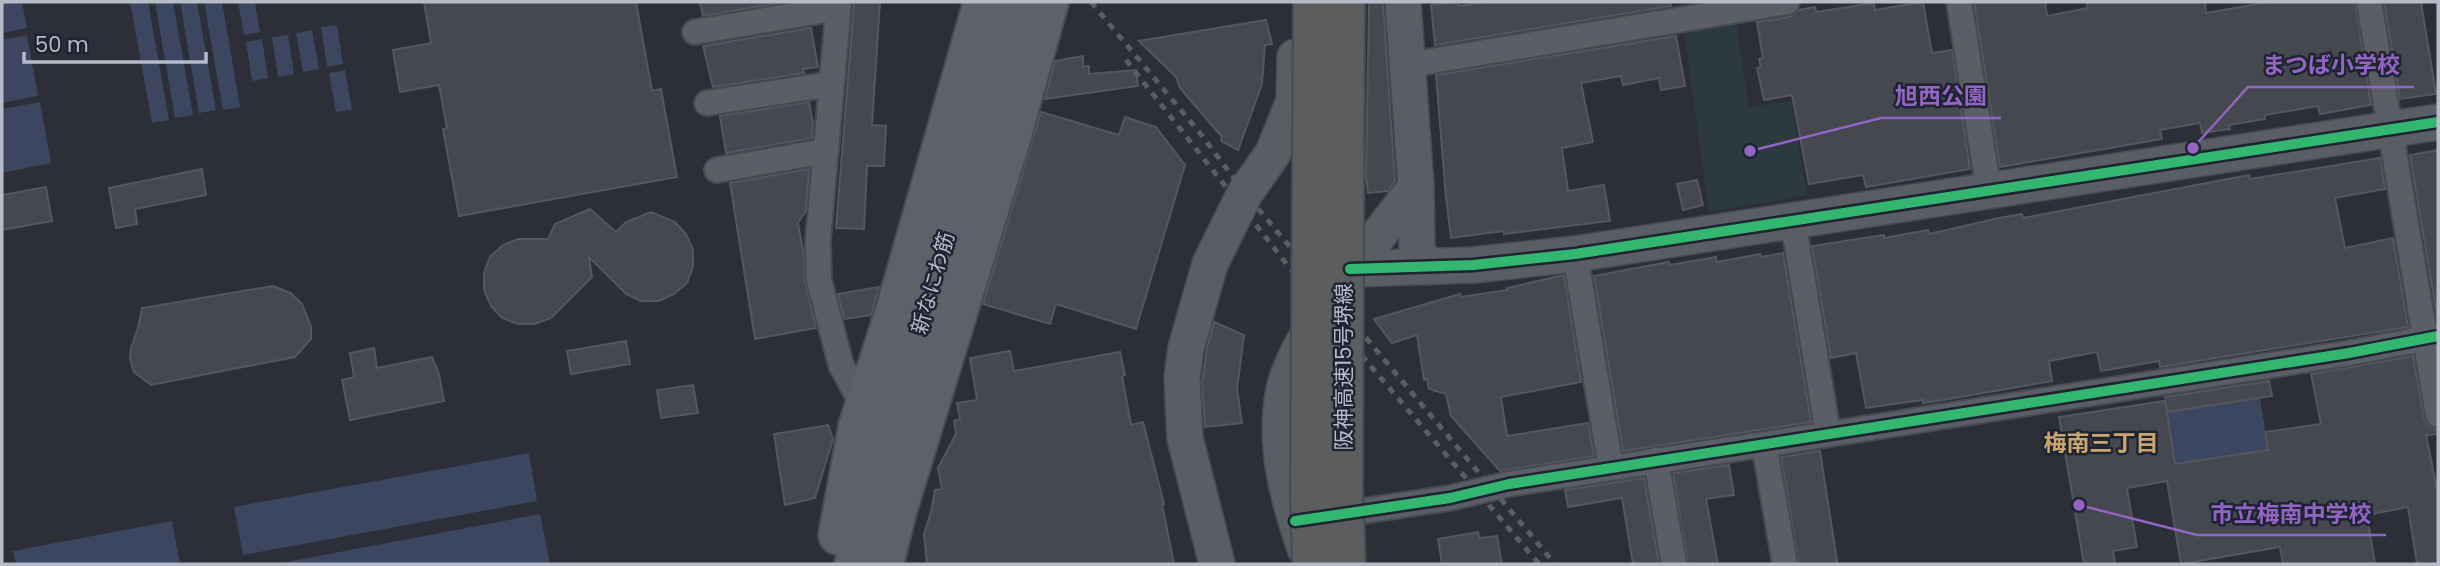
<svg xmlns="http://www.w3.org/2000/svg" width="2440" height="566" font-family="Poppins,'Noto Sans JP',sans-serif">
  <rect width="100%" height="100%" fill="#2c2f37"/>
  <!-- green -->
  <path fill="#2c3a40" d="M1735,17L1749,107L1791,101L1807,195L1709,212L1683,25Z"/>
  <!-- water -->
  <path fill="#3c4660" d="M2,2H22L27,28L2,33Z
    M130,2H148L169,120L152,123Z
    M155,2H173L193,115L175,118Z
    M180,2H197L216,110L199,113Z
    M204,2H222L240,107L223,110Z
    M238,2H255L260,32L244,35Z
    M337,25L343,64L327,67L321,27Z
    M312,30L319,69L303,72L296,33Z
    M27,35L38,96L2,103V40Z
    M288,35L294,74L278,77L272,37Z
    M262,39L268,78L252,81L246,42Z
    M345,70L352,110L336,112L329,73Z
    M40,102L51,163L2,173V109Z
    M2260,398L2268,450L2175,464L2167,412Z
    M529,453L537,501L243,555L234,507Z
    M540,514L550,564H276Z
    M172,521L180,564H16L13,551Z"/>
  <!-- building -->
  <path fill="#46484f" stroke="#54575f" stroke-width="2" d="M424,2H636L652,91L661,89L677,177L459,216L443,129L447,128L439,85L400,92L393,50L431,43Z
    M700,2H785L703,16Z
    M854,2H880L872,125L886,126L884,166H867L864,229L836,228Z
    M1458,2L1459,6L1485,2H1670L1671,6L1435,45L1431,5Z
    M1923,2L1932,53L1952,50L1970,169L1866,187L1863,175L1809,184L1792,95L1764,100L1757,68L1761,67L1759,59L1763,58L1757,22L1789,17L1799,10L1815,7L1816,12L1874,3L1875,10Z
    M1974,2H2045L2047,16L2088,8L2086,2H2205L2206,13L2269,2H2355L2371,105L2320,114L2318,106L2265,115V119L2229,125L2230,129L2202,133L2200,123L2160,130L2162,139L2000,167Z
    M2384,2H2421L2436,94L2400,99Z
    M1369,3H1383L1395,181L1388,191L1368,193L1366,176Z
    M1266,20L1272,44L1265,45L1262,84L1238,150L1221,141L1222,137L1180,88L1176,77L1139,41Z
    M811,28L818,67L803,69L804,73L713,87L703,46Z
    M1676,36L1685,86L1661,90L1659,78L1623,85L1621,76L1581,83L1593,142L1562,148L1568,191L1604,185L1610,221L1504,234V231L1451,238L1446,197L1436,75Z
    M1083,56V67L1089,66V74L1136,70L1138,86L1045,99L1055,61Z
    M809,102L813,123L812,138L726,153L720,116Z
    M1041,112L1119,135L1125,117L1156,127L1185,165L1136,329L1056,304L1050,324L983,304Z
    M2438,150V322L2410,155Z
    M2380,158L2385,189L2335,198L2345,248L2393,238L2408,327L2160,367L2159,361L2101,371L2097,352L2049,361L2052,381L1943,400L1923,403V400L1866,408L1856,353L1831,358L1812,246L1884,235V238L1928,230L1929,234L1999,218L2022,214L2023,218L2249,175L2250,179Z
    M202,169L206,195L135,209L137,224L116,228L109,188Z
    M809,169L806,211L798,223L804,256L805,283L816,328L755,339L730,183Z
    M1697,180L1703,205L1683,210L1677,184Z
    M46,187L52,221L2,230V195Z
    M590,209L616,232L626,222L651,212L675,222L686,234L693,250V267L687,283L674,294L659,301H641L626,294L589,257L592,277L551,318L535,324H518L502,318L491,306L484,290V273L490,257L503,245L518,239H548L555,224Z
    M1783,253L1811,422L1623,451L1594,276L1669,262L1670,265L1716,257L1717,262L1760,254L1761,257Z
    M1564,275L1581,382L1501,397L1507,436L1588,423L1594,456L1500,471L1451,416L1446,394L1429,389L1427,379L1424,380L1417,335L1392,343L1374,319L1460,294L1461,297L1507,290V288Z
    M273,286L291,293L302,304L311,327V339L295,357L151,385L134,372L130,359L131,348L138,328L142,308Z
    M879,287L871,315L844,319L838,294Z
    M1214,322L1244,335L1237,389L1242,423L1205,427L1202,384L1207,348Z
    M626,341L630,364L571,374L567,351Z
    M374,348L377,368L432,357L439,374L444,401L350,420L342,380L354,377L350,353Z
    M1010,351L1014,371L1120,352L1125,375L1122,376L1131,425L1143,422L1164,504H1162L1174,564H927L924,534L932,508L935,490L942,489L938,468L956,434L954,421L960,419L957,403L977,400L970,358Z
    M2413,356L2424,418L2427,425L2438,430V434L2426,435L2438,494V564H2417L2408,507L2367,515L2375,564H2283L2280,547L2181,564L2167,481L2127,488L2137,547L2113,551L2115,564H2084L2059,417L2165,401L2175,464L2268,450L2265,432L2321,424L2311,374Z
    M2269,381L2272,396L2167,412L2165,397Z
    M693,385L698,413L661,418L657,390Z
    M828,425L833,439L815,498L785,505L774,434Z
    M1820,451L1837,561L1836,564H1799L1781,457Z
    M1729,465L1734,495L1706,499L1718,564H1688L1673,473Z
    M1644,478L1659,564H1633L1622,498L1568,507L1565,490Z
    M1478,532L1479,538L1497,536L1502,564H1442L1438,539Z"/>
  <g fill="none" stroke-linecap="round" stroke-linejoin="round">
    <defs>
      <path id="street" d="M839,2L818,240L819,280L841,365L864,407
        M1959,2L1989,191
        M2369,2L2438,415
        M695,32L838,8
        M1408,65L1787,2
        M707,103L832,84
        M717,170L826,151
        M1793,221L1828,433
        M1575,254L1611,468
        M1764,444L1785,564
        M1656,460L1674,564
        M1330,516L1450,498L1509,484L2349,353L2438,336"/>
      <path id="secondary" d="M1403,2L1416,187L1417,252L1430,267
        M1350,269L1473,265L1575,254L2438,122
        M1341,283L1416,187
        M1305,548C1288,499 1274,447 1283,395C1287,371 1300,347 1313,327
        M1217,564L1185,438L1182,378L1186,348L1210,264L1245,193L1273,153L1294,101L1295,57"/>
      <path id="primary" d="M838,535L858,426L895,311L983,2
        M854,564L1013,2
        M884,564L898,508L1012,135L1049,2"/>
    </defs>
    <!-- street casing -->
    <use href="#street" stroke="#484a50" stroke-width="28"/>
    <!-- secondary casing -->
    <use href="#secondary" stroke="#484a50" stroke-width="38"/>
    <!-- primary casing -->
    <use href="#primary" stroke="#494c54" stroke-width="42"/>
    <!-- street -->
    <use href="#street" stroke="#5c5e66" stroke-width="24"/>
    <!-- secondary -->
    <use href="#secondary" stroke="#5a5d64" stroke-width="35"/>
    <!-- primary -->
    <use href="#primary" stroke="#5e6168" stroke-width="38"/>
    <!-- rail -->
    <path stroke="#5a5d63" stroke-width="5" stroke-dasharray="7 7" stroke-linecap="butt" d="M1091,2L1200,133L1245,193L1555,564
      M1126,60L1323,310L1539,564"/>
    <defs>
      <path id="highway-bridge" d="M1345,2L1343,492L1346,564
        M1312,564L1310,495L1313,2"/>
    </defs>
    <!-- highway-bridge casing -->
    <use href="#highway-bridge" stroke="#484b53" stroke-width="42" stroke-linecap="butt"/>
    <!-- highway-bridge -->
    <use href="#highway-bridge" stroke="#5b5d5f" stroke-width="38"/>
    <defs>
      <path id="cycleway" d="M1350,269L1473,265L1575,254L2438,122
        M1295,521L1450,498L1509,484L2349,353L2438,336"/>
    </defs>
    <!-- cycleway casing -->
    <use href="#cycleway" stroke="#1f2432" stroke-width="15"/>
    <!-- cycleway -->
    <use href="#cycleway" stroke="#33b770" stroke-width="10"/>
  </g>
  <g text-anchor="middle" stroke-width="5" stroke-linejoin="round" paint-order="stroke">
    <!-- street labels -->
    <g font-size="21" fill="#b7bbc8" stroke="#1f2432">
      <text transform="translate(933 283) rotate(-74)" y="7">新なにわ筋</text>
      <text transform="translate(1344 367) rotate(-90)" y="7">阪神高速15号堺線</text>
    </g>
    <!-- neighbourhood labels -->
    <g font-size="23" font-weight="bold" fill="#cba56e" stroke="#1f2432">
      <text x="2101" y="451">梅南三丁目</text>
    </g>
  </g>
  <!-- callouts -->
  <path fill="none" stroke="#9365c3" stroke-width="2.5" d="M2193 148L2248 87H2414M1750 151L1881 118H2001M2079 505L2197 535H2386"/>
  <g fill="#9365c3" stroke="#1f2432" stroke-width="2.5">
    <circle cx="2193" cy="148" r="7"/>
    <circle cx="1750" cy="151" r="7"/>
    <circle cx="2079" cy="505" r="7"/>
  </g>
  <g font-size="23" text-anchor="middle" font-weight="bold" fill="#9365c3" stroke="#1f2432" stroke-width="5" stroke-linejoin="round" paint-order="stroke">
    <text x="2331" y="73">まつば小学校</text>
    <text x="1941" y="104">旭西公園</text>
    <text x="2291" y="522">市立梅南中学校</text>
  </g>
  <!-- border -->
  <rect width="2440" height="566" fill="none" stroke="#b7bbc8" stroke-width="7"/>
  <!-- scale -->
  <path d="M24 52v10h182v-10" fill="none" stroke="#b7bbc8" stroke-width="3.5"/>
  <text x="35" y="52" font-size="21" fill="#b7bbc8" stroke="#1f2432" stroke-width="5" paint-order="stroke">50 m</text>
</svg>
